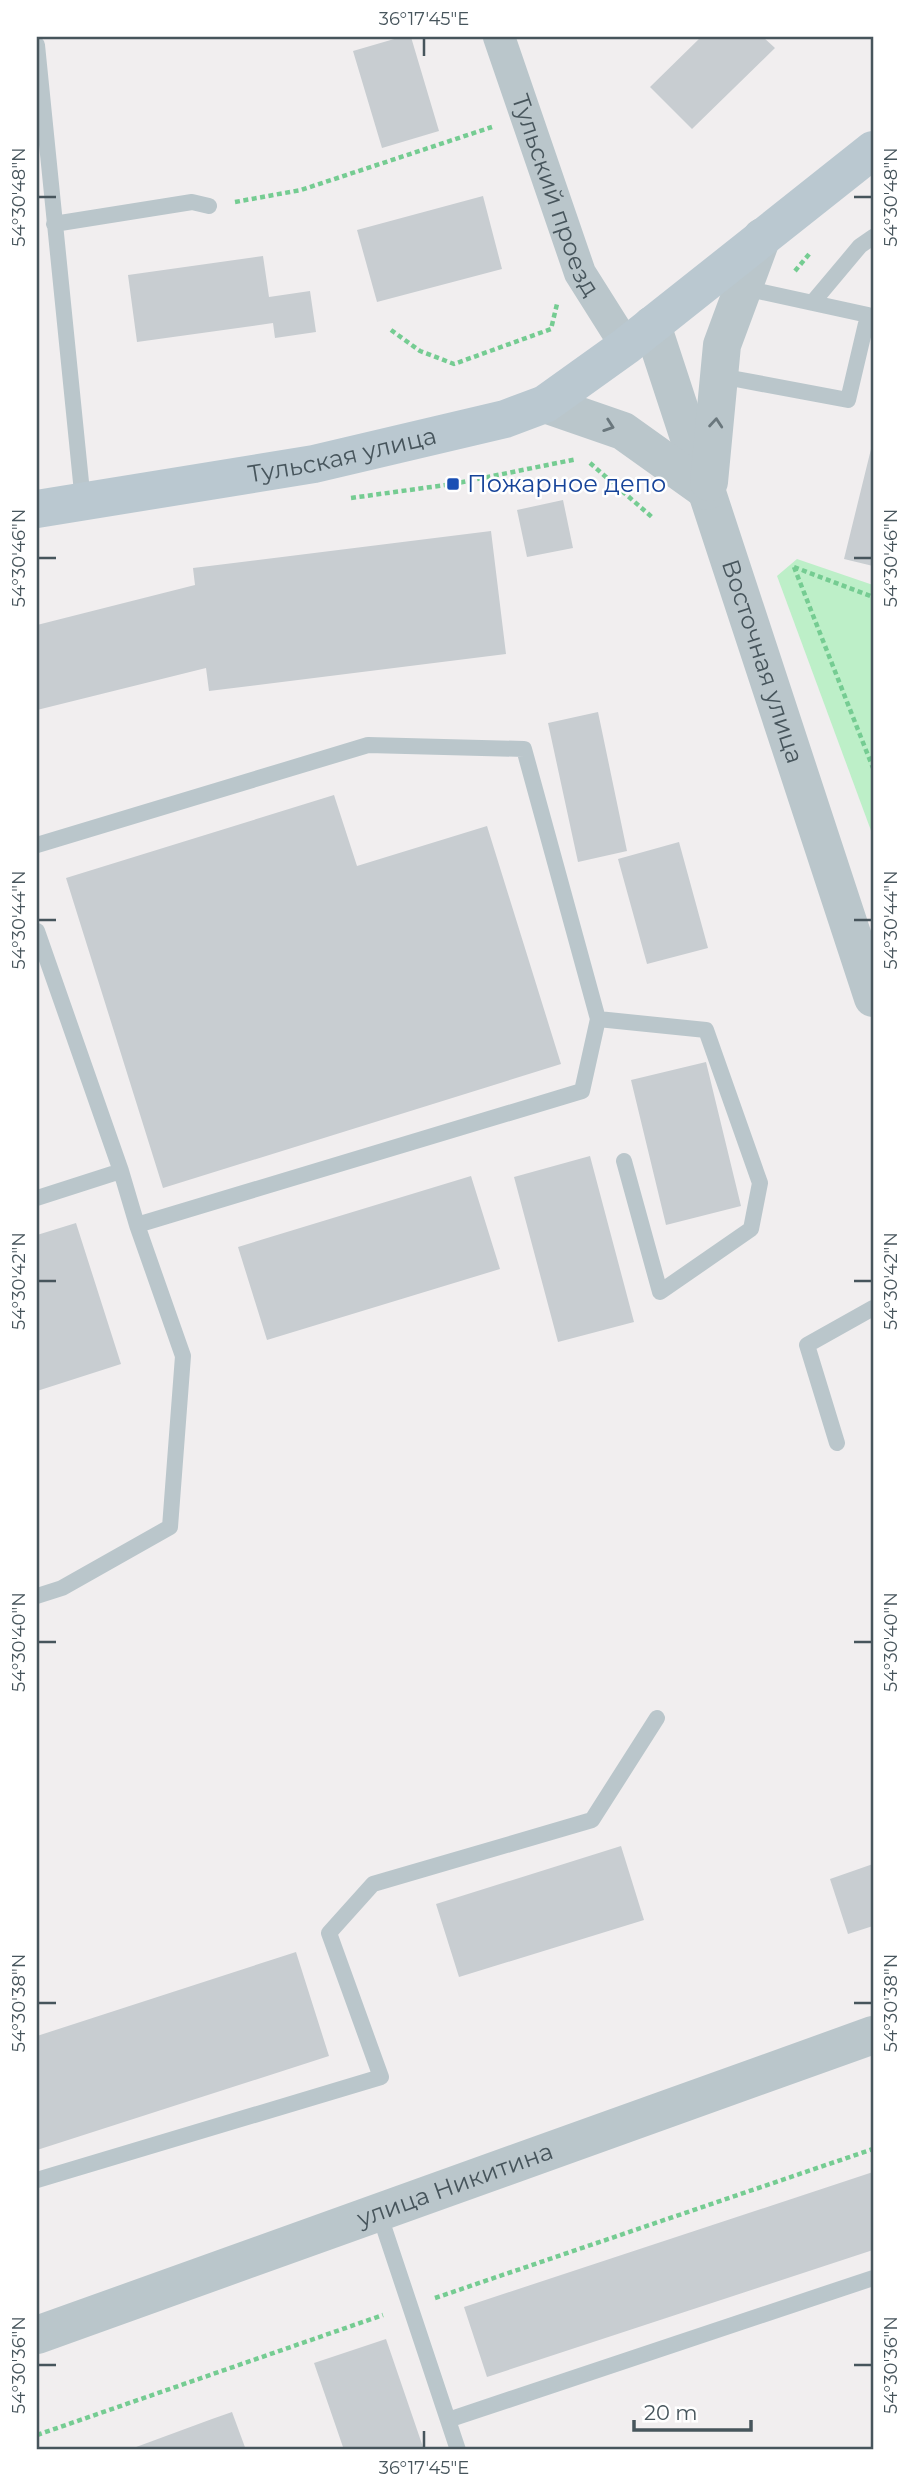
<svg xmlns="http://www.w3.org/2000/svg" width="910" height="2487" font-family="Montserrat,sans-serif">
  <rect width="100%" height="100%" fill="#f1eeef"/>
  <!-- green -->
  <path fill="#bdefc8" d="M797,559L873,585V836L777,576Z"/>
  <!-- building -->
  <path fill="#c8cdd1" d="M401,37H411L439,131L382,148L353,51Z
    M701,37H763L775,48L692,129L650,87Z
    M483,196L502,269L377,302L357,230Z
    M263,256L269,297L310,291L316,332L275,338L273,323L137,342L128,275Z
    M872,445H873V566L844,559Z
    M563,500L573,548L527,557L517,510Z
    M491,531L506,654L209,691L206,668L37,710V625L195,585L193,568Z
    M598,712L627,851L578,862L548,723Z
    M334,795L357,866L487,826L561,1064L163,1188L66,878Z
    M679,842L708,948L647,964L618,859Z
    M706,1062L741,1206L666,1225L631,1080Z
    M590,1156L634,1322L558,1342L514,1177Z
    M471,1176L500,1269L267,1340L238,1247Z
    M76,1223L121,1364L37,1391V1235Z
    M621,1846L644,1920L459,1977L436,1904Z
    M873,1864V1926L848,1934L830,1879Z
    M296,1952L329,2056L37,2150V2036Z
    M873,2172V2250L487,2377L464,2307Z
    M386,2339L424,2450H344L314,2363Z
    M232,2412L246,2450H128L212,2419Z"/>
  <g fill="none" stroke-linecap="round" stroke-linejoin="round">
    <!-- path -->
    <path stroke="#75cc92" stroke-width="4.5" stroke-dasharray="5 3.5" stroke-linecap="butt" d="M235,202L301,190L492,127
      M795,271L810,253
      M391,330L420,351L454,364L551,329L557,304
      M590,463L653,518
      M351,498L453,484L577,459
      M794,567L873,768
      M794,567L873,597
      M435,2298L873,2149
      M37,2435L383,2315"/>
    <!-- service -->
    <path stroke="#bac6cb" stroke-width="16" d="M37,45L83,502
      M54,224L192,202L209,206
      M813,302L860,246L873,237
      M720,376L848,400L868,315L744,288
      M37,845L368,745L524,749L598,1019L582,1091L137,1225L121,1171
      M37,931L121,1171L37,1198
      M598,1019L706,1030L760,1183L751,1229L660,1292L624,1161
      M837,1443L807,1345L873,1308
      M37,1596L62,1588L170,1527L183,1356L137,1225
      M37,2180L381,2077L329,1933L373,1884L592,1820L657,1718
      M379,2213L458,2450
      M448,2420L873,2278"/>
    <!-- minor -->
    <path stroke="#bac6cb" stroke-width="32" id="s1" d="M499,37L580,273L626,346"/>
    <!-- tertiary -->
    <g stroke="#bac6cb" stroke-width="38">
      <path id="s2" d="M652,325L873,998"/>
      <path d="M545,404L623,431L707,491"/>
      <path d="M709,482L722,345L762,237"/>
      <path id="s3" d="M37,2335L873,2035"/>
    </g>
    <!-- secondary -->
    <path stroke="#bac8d0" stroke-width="38" id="s4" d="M37,509L314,464L505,419L545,404L626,346L873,150"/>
  </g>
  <!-- one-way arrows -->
  <defs><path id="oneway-chevron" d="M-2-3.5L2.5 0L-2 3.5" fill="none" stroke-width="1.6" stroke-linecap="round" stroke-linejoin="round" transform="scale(1.75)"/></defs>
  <g stroke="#6a777d">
    <use href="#oneway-chevron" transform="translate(716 423) rotate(-85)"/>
    <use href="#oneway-chevron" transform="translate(609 426) rotate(19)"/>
  </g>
  <!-- ticks -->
  <path fill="none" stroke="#47555c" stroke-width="2.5" d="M424,38V56M38,197H56M854,197H872M38,558H56M854,558H872M38,920H56M854,920H872M38,1281H56M854,1281H872M38,1642H56M854,1642H872M38,2003H56M854,2003H872M38,2365H56M854,2365H872M424,2431V2448"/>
  <!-- markers -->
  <rect fill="#1a4fb4" stroke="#fff" stroke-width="2.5" x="446" y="477" width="14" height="14" rx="3.5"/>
  <g text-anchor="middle" stroke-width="5" stroke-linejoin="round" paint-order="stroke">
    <!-- street labels -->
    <g font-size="24" fill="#47555c" stroke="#fff">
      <text dy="8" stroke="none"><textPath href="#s1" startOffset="168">Тульский проезд</textPath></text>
      <text dy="8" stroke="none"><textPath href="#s4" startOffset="310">Тульская улица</textPath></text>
      <text dy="8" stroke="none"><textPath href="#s2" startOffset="354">Восточная улица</textPath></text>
      <text dy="8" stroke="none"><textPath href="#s3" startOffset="444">улица Никитина</textPath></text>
    </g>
    <!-- transit labels -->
    <g font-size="24" fill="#164399" stroke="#fff" text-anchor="start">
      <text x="467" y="492">Пожарное депо</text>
    </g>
  </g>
  <!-- border -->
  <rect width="910" height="2487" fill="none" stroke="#ffffff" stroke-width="77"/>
  <!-- scale -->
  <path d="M634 2420v10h117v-10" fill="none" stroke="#47555c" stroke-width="3.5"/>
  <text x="644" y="2420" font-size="21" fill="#47555c" stroke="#ffffff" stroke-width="5" paint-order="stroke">20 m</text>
  <rect x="38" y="38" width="834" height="2410" fill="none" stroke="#47555c" stroke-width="2.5"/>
  <g font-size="18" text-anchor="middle" fill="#47555c">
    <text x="424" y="25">36°17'45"E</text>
    <text transform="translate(19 197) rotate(-90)" y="6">54°30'48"N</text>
    <text transform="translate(891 197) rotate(-90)" y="6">54°30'48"N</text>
    <text transform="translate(19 558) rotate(-90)" y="6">54°30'46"N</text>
    <text transform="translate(891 558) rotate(-90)" y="6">54°30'46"N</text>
    <text transform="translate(19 920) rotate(-90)" y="6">54°30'44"N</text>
    <text transform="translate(891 920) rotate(-90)" y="6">54°30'44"N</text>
    <text transform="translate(19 1281) rotate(-90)" y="6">54°30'42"N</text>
    <text transform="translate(891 1281) rotate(-90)" y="6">54°30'42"N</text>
    <text transform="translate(19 1642) rotate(-90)" y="6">54°30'40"N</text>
    <text transform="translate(891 1642) rotate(-90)" y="6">54°30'40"N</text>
    <text transform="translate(19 2003) rotate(-90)" y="6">54°30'38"N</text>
    <text transform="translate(891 2003) rotate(-90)" y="6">54°30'38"N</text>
    <text transform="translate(19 2365) rotate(-90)" y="6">54°30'36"N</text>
    <text transform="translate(891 2365) rotate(-90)" y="6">54°30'36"N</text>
    <text x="424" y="2474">36°17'45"E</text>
  </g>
</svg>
